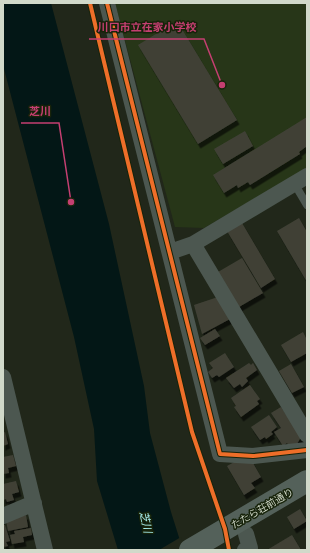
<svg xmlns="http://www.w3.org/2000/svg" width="310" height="553" font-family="'Work Sans','Noto Sans JP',sans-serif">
  <defs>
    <filter id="shadow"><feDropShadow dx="2.5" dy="4.5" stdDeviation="0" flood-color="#0009"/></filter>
  </defs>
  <rect width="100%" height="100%" fill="#21271a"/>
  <!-- built -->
  <path fill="#273618" d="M115,3H307V168L204,228L175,227Z"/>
  <!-- water -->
  <path fill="#031716" d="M3,3H51L109,224L144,386L150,433L171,512L183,550H118L97,481L94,429L74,337L3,65Z"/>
  <!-- pier -->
  <path fill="#21271a" d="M181,537L185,550H159Z"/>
  <!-- building -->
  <path fill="#404136" filter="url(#shadow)" d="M177,21L237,120L198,144L138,45Z
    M307,117V146L299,152L300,154L250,185L248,182L238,188L237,185L224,193L213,175Z
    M245,131L253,146L223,164L214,149Z
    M299,218L307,232V282L277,231Z
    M242,223L275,279L261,288L227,231Z
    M242,258L263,293L239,307L218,272Z
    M218,297L230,319L202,334L194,305Z
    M215,329L220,336L205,345L200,338Z
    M303,332L307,340V353L291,362L281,345Z
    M225,353L234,367L219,377L217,375L212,378L208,372L213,368L209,363Z
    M249,363L251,365L253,363L257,370L246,378L248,381L242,387L240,384L234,388L226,378Z
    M291,364L304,387L292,393L279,371Z
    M250,385L260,399L257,401L259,404L241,417L234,407L236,406L231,398Z
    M281,407L301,437L297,444L289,446L287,443L283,446L274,432L281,428L271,413Z
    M269,415L277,427L271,432L273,434L266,439L265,437L260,440L251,427Z
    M5,432L8,444L3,446V433Z
    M13,455L16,466L8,468L9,473L3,474V457Z
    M250,458L261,477L251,483L255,488L244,495L227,466L238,460Z
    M16,481L19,492L12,494L14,500L7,502L6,499L3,500V484Z
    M300,509L307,521L294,529L287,517Z
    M26,515L28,527L8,531L6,520Z
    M3,525H5L10,541L6,542L8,546L3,547Z
    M31,528L32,535L23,537L24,542L12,544L10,535L15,534L14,531Z
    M292,535L301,550H267Z"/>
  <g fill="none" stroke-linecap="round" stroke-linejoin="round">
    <!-- lane -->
    <path stroke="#4c5750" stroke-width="8" d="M294,183L307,205"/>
    <!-- street -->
    <path stroke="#4c5750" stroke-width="16" d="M107,3L220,454L253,456L307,450
      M193,244L307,435
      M170,252L193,244L307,176
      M3,377L45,550
      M3,516L34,503
      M245,550L250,548L246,534"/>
    <!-- secondary -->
    <path stroke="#54615a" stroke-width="22" d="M190,550L307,481"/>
    <defs>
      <path id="cycleway" d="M90,3L192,432L225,529L229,550
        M107,3L220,454L253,456L307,450"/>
    </defs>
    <!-- cycleway casing -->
    <use href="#cycleway" stroke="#17230a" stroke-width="6"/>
    <!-- cycleway -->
    <use href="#cycleway" stroke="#ee6e29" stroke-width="4"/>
  </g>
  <g text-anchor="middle" stroke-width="3" stroke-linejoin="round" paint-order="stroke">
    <!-- street labels -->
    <g font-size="10" fill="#d1d9ca" stroke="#17230a">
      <text transform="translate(262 508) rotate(-30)" y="4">たたら荘前通り</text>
    </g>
    <!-- water labels -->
    <g font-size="11" font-style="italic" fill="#a9f1f3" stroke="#17230a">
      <text transform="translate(146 522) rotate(77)" y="4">芝川</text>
    </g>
  </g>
  <!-- callouts -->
  <path fill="none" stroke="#c53f71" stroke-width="1.5" d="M222 85L204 39H89M71 202L59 123H21"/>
  <g fill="#c53f71" stroke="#17230a" stroke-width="1.5">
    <circle cx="222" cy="85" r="4"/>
    <circle cx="71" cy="202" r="4"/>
  </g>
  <g font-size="11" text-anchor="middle" font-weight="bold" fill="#c53f71" stroke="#17230a" stroke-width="3" stroke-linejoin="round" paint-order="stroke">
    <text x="147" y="31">川口市立在家小学校</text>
    <text x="40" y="115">芝川</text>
  </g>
  <!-- border -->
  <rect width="310" height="553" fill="none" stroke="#d1d9ca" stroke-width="8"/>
</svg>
